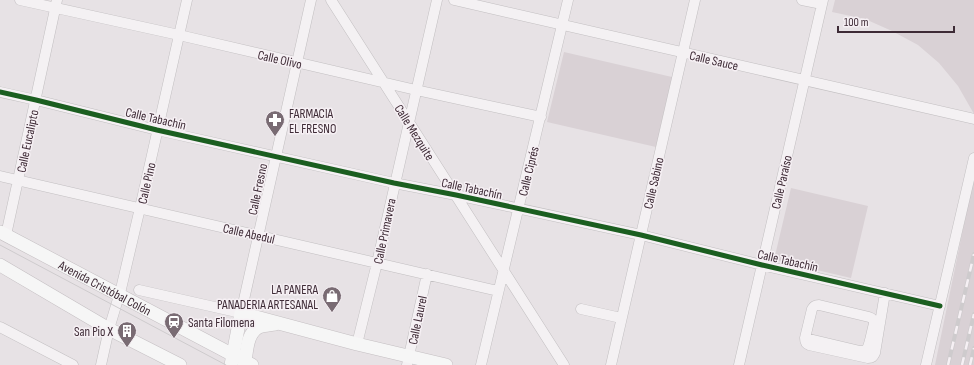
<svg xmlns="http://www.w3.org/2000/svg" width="974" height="365" font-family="'Sofia Sans Condensed',sans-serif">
  <rect width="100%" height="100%" fill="#e7e2e5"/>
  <!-- built -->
  <path fill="#d9d1d5" d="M835,0H974V114L958,86L939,63L918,45L892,31L865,19L832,12Z
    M564,52L672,77L656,147L547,122Z
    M974,176V365H935Z
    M791,188L868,206L851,278L774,260Z"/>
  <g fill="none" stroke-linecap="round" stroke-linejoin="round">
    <defs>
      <path id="minor" d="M20,0L179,35L416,90L541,117
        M331,0L564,365
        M454,0L974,119
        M802,0L822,4
        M0,92L36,100L157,130L394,183L456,195L641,235L762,265L940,306
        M0,176L498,291
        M6,235L18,180L57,0
        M139,290L241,313L311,0
        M581,309L621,318
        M0,327L73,365
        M805,338L860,351C862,351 864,351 866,350C870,346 872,329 874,324C874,320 873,318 869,317L819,305C815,305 814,306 812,309L805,338C805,342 806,344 809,345L868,358C872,358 873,357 875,353L885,293
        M357,344L377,263L437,0
        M101,365L109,329L121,289L140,208L187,0
        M407,365L427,274
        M481,365L568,0
        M611,365L695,0
        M739,365L823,0
        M926,365L974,158"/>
      <g id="major">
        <path id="s1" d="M0,232L252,365"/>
        <path d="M0,265L109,329L180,365"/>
        <path d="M245,361C247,350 247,333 259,327C264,325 269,325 275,324"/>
        <path d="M231,365L241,313L357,344L446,365"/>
      </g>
    </defs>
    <!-- minor casing -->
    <use href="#minor" stroke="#c2bfc1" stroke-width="11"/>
    <!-- major casing -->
    <use href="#major" stroke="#c4bfc2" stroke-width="14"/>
    <!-- minor -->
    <use href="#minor" stroke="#f4f1f3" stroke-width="10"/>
    <!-- major -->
    <use href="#major" stroke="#f6f6f6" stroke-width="13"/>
    <!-- tram -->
    <path stroke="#cecbcd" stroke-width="1" d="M0,245L226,365"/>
    <defs>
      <path id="rail" d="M948,365L974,254
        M962,365L974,314
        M970,365L974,348"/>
    </defs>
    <!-- rail casing -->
    <use href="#rail" stroke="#cecbcd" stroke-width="4"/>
    <!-- rail -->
    <use href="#rail" stroke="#f6f0f4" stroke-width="2.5" stroke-dasharray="8" stroke-linecap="butt"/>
    <defs>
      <path id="cycleway" d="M0,92L36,100L157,130L394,183L456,195L641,235L762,265L940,306"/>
    </defs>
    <!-- cycleway casing -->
    <use href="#cycleway" stroke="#f6f0f4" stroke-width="8"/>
    <!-- cycleway -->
    <use href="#cycleway" stroke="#1b5e20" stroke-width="5"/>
  </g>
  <!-- icons -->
  <defs>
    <symbol id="pharmacy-pin" viewBox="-11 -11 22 30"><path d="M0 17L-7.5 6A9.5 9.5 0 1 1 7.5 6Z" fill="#796b73" stroke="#f6f0f4"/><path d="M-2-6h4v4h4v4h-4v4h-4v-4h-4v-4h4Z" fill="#fff"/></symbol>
    <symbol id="shop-pin" viewBox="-11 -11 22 30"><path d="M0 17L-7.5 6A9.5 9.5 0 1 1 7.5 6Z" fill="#796b73" stroke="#f6f0f4"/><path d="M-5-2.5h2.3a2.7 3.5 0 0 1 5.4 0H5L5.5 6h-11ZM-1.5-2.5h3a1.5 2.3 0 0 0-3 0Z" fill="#fff"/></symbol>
    <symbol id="station-pin" viewBox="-11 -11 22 30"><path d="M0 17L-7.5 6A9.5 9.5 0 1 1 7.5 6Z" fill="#796b73" stroke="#f6f0f4"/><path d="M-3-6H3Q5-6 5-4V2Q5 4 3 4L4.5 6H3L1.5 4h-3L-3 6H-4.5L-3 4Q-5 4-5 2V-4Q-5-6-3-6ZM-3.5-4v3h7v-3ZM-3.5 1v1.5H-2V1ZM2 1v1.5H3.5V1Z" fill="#fff"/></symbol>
    <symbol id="building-pin" viewBox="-11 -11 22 30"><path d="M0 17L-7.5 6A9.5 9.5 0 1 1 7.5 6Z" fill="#796b73" stroke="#f6f0f4"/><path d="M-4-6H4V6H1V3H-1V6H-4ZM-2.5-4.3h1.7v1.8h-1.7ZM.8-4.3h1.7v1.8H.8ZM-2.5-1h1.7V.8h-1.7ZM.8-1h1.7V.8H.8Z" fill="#fff"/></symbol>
  </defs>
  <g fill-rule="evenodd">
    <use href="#pharmacy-pin" x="264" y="109" width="22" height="30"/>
    <use href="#shop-pin" x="321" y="285" width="22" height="30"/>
    <use href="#station-pin" x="163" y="311" width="22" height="30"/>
    <use href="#building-pin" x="116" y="320" width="22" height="30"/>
  </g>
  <g text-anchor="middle" stroke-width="3" stroke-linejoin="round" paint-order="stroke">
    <!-- street labels -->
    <g font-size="13" fill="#3e2b36" stroke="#f6f0f4">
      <text transform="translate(280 59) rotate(13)" y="5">Calle Olivo</text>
      <text transform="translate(714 60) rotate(13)" y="5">Calle Sauce</text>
      <text transform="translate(156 118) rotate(13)" y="5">Calle Tabachín</text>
      <text transform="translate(415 132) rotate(58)" y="5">Calle Mezquite</text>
      <text transform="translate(27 141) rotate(-78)" y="5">Calle Eucalipto</text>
      <text transform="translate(528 171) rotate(-76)" y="5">Calle Ciprés</text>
      <text transform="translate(781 182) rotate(-77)" y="5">Calle Paraíso</text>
      <text transform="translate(146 183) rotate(-77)" y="5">Calle Pino</text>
      <text transform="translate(653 183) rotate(-77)" y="5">Calle Sabino</text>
      <text transform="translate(472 188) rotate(12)" y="5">Calle Tabachín</text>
      <text transform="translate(257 189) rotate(-78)" y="5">Calle Fresno</text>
      <text transform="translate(384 231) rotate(-78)" y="5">Calle Primavera</text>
      <text transform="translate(249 233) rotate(13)" y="5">Calle Abedul</text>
      <text transform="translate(788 260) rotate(13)" y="5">Calle Tabachín</text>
      <text dy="5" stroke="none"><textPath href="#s1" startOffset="119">Avenida Cristóbal Colón</textPath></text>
      <text transform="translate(417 320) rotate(-78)" y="5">Calle Laurel</text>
    </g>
    <!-- poi labels -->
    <g font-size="13" fill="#3e2b36" stroke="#f6f0f4" text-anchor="start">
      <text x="289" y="118">FARMACIA<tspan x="289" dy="15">EL FRESNO</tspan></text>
      <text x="318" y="294" text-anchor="end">LA PANERA<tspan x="318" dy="15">PANADERIA ARTESANAL</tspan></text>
      <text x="188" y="327">Santa Filomena</text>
      <text x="113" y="336" text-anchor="end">San Pio X</text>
    </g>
  </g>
  <!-- scale -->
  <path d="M838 26v6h116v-6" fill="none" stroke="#3e2b36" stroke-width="2"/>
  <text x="844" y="26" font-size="12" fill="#3e2b36" stroke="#f6f0f4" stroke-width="3" paint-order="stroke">100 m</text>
</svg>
